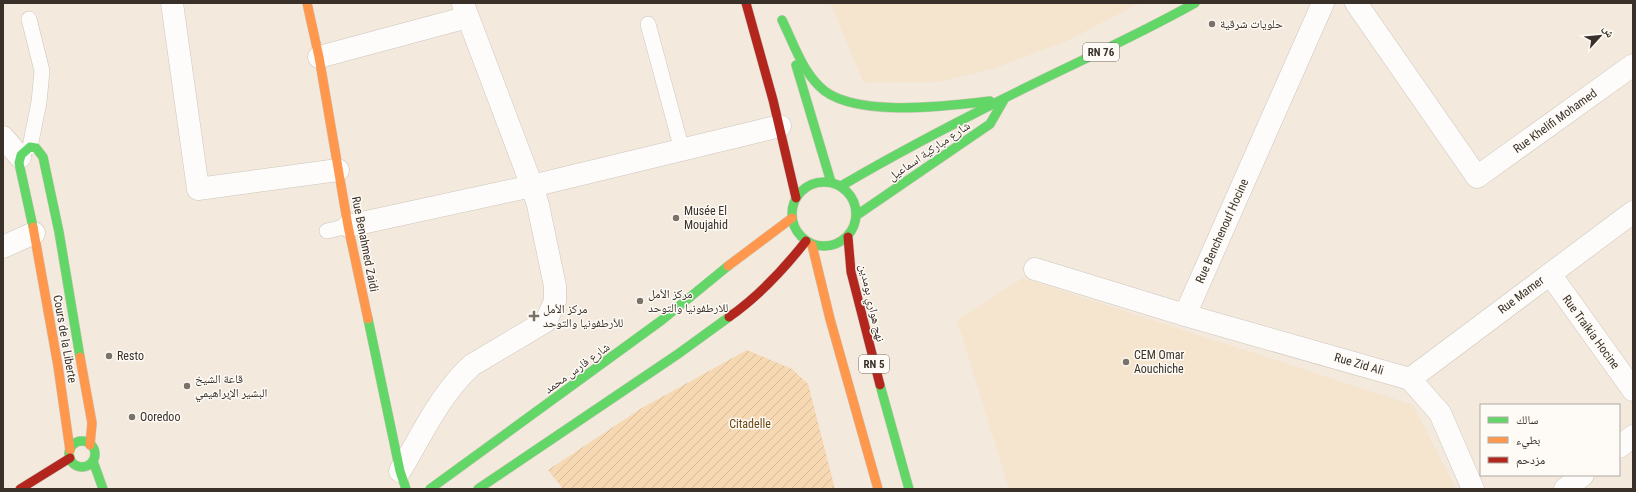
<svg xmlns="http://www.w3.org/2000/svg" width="1636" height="492" font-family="'Roboto Condensed','Noto Naskh Arabic',sans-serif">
  <defs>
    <pattern id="garden-furrows" width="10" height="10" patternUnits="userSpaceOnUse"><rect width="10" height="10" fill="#f6d8b3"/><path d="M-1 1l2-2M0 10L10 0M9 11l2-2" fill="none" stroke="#d4ba9a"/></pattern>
  </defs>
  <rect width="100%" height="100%" fill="#f3e9dd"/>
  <!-- built -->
  <path fill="#f5e4ce" d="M830,3H1139L1065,42L992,69L937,82L864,83Z
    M1023,278L1413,405L1456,489H1009L957,320Z"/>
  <!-- garden -->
  <path fill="url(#garden-furrows)" d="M747,350L792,369L808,384L835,489H563L548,470L642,408Z"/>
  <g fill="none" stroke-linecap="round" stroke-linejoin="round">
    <defs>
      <path id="lane" d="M29,19L42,71L39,102L30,147
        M648,24L682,150
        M327,231L348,226"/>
      <path id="street" d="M172,3L198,189L338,170
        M1356,3L1477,177L1633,65
        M319,57L468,17L463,4
        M3,137L20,157
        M348,226L532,186L780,126
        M3,247L34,233
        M1035,269L1185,315L1323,3
        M1550,274L1633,390
        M1185,315L1410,379L1440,413L1473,489
        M1410,379L1633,212
        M1619,447L1633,436
        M400,471C422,435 440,394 472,365L546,321L555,301V286L538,205L532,186L468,17
        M1565,489L1583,475"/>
      <path id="fast" d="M782,20C793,42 801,68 819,86C850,119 948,106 990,101
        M796,65L831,182
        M792 214a32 32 0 1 1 64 0a32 32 0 1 1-64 0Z
        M841,186C894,155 949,126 1005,98C1068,66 1133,38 1195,3
        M857,215L990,124L1005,98
        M33,227L19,163L21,155L30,147L36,148L43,157L59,232L80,357
        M368,319L400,471L406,489
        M880,385L909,489
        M69 454a13 13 0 1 1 26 0a13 13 0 1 1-26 0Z
        M93,461L103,489
        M430,489L662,320L728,266
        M478,489L678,354L729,317"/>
      <path id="slow" d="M307,3L319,57L348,226L368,319
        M33,227L58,366L70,450
        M812,245L830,319L878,489
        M728,266L792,218
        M80,357L92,423L90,445"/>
      <path id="jam" d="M746,3L773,100L796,198
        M848,237L851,272L880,385
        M729,317C759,296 784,269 806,241
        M20,489L70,458"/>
    </defs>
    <!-- lane casing -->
    <use href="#lane" stroke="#cdc5bb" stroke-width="16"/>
    <!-- street casing -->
    <use href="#street" stroke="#cdc5bb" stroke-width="23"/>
    <!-- fast casing -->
    <use href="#fast" stroke="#cdc5bb" stroke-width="10"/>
    <!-- slow casing -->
    <use href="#slow" stroke="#cdc5bb" stroke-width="10"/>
    <!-- jam casing -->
    <use href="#jam" stroke="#cdc5bb" stroke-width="10"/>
    <!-- lane -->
    <use href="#lane" stroke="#fdfcfa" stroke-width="15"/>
    <!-- street -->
    <use href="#street" stroke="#fdfcfa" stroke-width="22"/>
    <!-- fast -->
    <use href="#fast" stroke="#63d668" stroke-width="9"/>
    <!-- slow -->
    <use href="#slow" stroke="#ff974d" stroke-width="9"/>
    <!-- jam -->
    <use href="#jam" stroke="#b3261e" stroke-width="9"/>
  </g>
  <!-- markers -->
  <g fill="#7a7168" stroke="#fefaf5" stroke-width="1.5">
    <circle cx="1212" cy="24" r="4"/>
    <circle cx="676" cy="218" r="4"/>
    <circle cx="640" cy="301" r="4"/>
    <path d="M532 310h4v4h4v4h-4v4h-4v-4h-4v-4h4z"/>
    <circle cx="109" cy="356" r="4"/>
    <circle cx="1126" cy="362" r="4"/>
    <circle cx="187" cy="386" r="4"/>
    <circle cx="132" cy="417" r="4"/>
  </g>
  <g text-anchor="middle" stroke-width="3" stroke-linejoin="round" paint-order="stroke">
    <!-- shield labels -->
    <g fill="#fefaf5" stroke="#746d66" stroke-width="1">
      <rect x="1083" y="43" width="36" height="18" rx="3"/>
      <rect x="859" y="355" width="30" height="18" rx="3"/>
    </g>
    <g font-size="11" font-weight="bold" fill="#393129">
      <text x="1101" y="56">RN 76</text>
      <text x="874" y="368">RN 5</text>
    </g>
    <!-- poi labels -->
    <g font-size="12" fill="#393129" stroke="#fefaf5" text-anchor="start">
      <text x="1220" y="28">حلويات شرقية</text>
      <text x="684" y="215">Musée El<tspan x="684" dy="14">Moujahid</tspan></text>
      <text x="648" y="298">مركز الأمل<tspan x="648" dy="14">للارطفونيا والتوحد</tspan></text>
      <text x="543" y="313">مركز الأمل<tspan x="543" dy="14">للأرطفونيا والتوحد</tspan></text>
      <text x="1134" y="359">CEM Omar<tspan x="1134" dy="14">Aouchiche</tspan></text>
      <text x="117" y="360">Resto</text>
      <text x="195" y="383">قاعة الشيخ<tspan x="195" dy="14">البشير الإبراهيمي</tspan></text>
      <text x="140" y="421">Ooredoo</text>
    </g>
    <!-- street labels -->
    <g font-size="12" fill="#393129" stroke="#fefaf5">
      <text transform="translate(1555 121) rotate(-36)" y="4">Rue Khelifi Mohamed</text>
      <text transform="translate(929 151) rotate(-34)" y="4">شارع مباركية اسماعيل</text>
      <text transform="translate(1222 231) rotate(-66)" y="4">Rue Benchenouf Hocine</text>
      <text transform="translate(365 244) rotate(79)" y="4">Rue Benahmed Zaidi</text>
      <text transform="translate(1521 295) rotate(-37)" y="4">Rue Mamer</text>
      <text transform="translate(872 303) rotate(77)" y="4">نهج هواري بومدين</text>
      <text transform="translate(1591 332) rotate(54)" y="4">Rue Traikia Hocine</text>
      <text transform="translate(65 339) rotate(80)" y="4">Cours de la Liberte</text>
      <text transform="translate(1359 364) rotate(16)" y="4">Rue Zid Ali</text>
      <text transform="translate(577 368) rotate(-36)" y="4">شارع فارس محمد</text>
    </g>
    <!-- park labels -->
    <g font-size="12" fill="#6b4813" stroke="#fefaf5">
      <text x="750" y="428">Citadelle</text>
    </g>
  </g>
  <!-- border -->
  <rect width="1636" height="492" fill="none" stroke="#393129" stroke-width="8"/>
  <!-- legend -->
  <rect x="1480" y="404" width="140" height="72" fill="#fefaf5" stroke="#afaaa3"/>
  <rect x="1488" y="417" width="20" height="6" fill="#63d668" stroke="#afaaa3"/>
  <text x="1516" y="424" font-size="12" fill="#393129">سالك</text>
  <rect x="1488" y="437" width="20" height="6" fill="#ff974d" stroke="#afaaa3"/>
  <text x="1516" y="444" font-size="12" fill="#393129">بطيء</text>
  <rect x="1488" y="457" width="20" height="6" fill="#b3261e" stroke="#afaaa3"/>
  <text x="1516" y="464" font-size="12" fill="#393129">مزدحم</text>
  <!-- north arrow -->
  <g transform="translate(1600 36) rotate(63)" stroke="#fefaf5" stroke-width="3" paint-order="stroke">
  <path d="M0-3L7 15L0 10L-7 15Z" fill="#393129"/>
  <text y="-6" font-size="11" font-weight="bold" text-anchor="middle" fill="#393129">ش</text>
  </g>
</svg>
